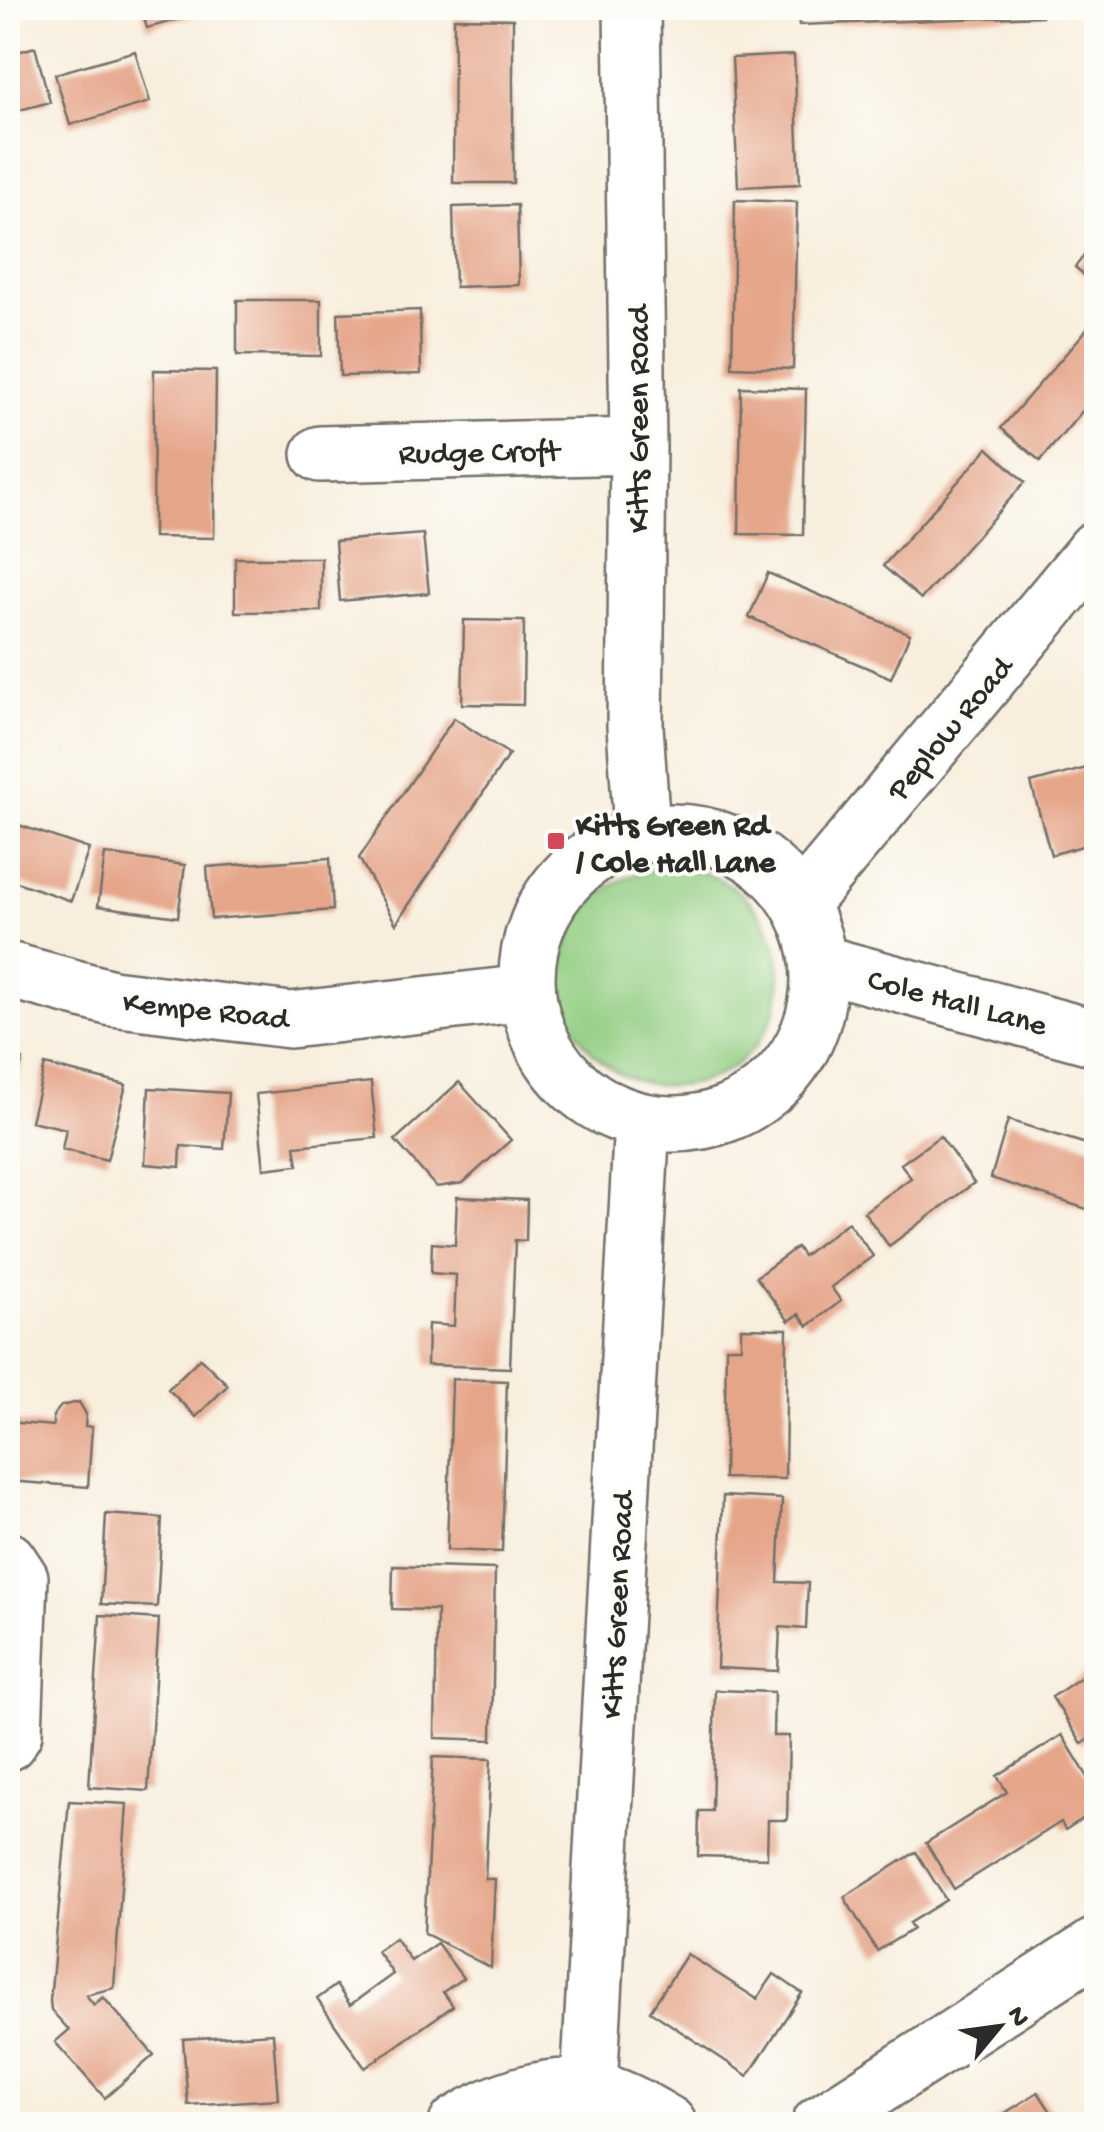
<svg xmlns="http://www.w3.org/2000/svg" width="1104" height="2132" font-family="'Gochi Hand',sans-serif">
  <rect width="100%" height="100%" fill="#fdfcf7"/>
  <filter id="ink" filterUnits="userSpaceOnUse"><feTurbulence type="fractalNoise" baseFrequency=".01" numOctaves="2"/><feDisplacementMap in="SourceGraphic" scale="20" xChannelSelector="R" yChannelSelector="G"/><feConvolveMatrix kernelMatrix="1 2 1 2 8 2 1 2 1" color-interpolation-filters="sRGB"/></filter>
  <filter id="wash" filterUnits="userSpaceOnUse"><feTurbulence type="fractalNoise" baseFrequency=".0048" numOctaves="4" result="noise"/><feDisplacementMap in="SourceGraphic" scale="40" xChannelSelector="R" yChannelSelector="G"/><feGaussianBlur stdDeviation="2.25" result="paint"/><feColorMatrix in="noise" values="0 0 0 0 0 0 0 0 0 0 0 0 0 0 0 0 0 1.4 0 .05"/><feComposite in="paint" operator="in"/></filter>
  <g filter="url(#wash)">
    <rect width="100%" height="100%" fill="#f8eedd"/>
    <!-- green -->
    <path fill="#94cf84" stroke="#607d58" stroke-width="2.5" d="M562 977a109 109 0 1 1 218 0a109 109 0 1 1-218 0Z"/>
    <g id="blocks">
      <!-- building -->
      <path fill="#e5a589" d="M141,8H193L195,15L147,28Z
        M798,8H1042V16L799,25Z
        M454,18L513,19V183H453Z
        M35,47L50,102L8,113V55Z
        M135,51L150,102L70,125L55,74Z
        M794,55L800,184L738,187L732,58Z
        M735,200L797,202L793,369L732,367Z
        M517,205L519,285L455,287L453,207Z
        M1096,241V285L1075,267Z
        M237,300H321V356L237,355Z
        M420,310L421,374L340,376L338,313Z
        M1096,319V395L1040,461L1001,428Z
        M154,370L216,371L214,538L153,537Z
        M741,387L806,389L803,535L739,534Z
        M988,448L1025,482L921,599L883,566Z
        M423,534L429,593L340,601L335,541Z
        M235,558H321V611L235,612Z
        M768,573L910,634L891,678L749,617Z
        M464,620L524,621L523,705L462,704Z
        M454,718L509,754L396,924L359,858Z
        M1090,767L1096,790V842L1051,855L1031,783Z
        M13,823L89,849L71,901L8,879V840Z
        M105,854L185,865L178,917L98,906Z
        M330,858L333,910L211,919L207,867Z
        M8,1054L23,1060L8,1104Z
        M45,1065L126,1085L107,1160L62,1149L66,1129L31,1121Z
        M371,1082L377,1138L295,1146L298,1165L264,1169L256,1094Z
        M459,1082L511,1140L463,1183L436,1187L395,1140Z
        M149,1088L228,1093L224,1149L181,1146L180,1167L145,1164Z
        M1008,1120L1096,1147V1212L991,1178Z
        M940,1136L974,1183L889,1246L864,1212L911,1178L901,1164Z
        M457,1197L527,1200L526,1241L515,1240L510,1368L427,1365L428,1324L454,1326L456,1275L431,1273L432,1243L455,1245Z
        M848,1222L873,1256L831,1287L841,1301L808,1326L799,1314L789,1321L756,1277L797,1247L803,1256Z
        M741,1328L787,1329L785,1479L724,1478L726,1347H741Z
        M200,1358L228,1385L196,1417L168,1389Z
        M452,1379L507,1381L502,1552L447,1550Z
        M79,1402L86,1414L85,1426L92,1427L88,1487L8,1481V1422L53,1426V1416L61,1406Z
        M723,1496L782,1499L778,1582L808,1583L806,1629L780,1627L778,1671L717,1668Z
        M106,1514L162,1518L157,1607L101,1604Z
        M393,1566L495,1569L492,1740L435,1738L437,1610L392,1609Z
        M100,1615L159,1619L148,1791L89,1787Z
        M1096,1667V1735L1082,1744L1052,1697Z
        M715,1690L774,1692L773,1736H789L787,1820H768L767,1858L698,1856L699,1811H712Z
        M1062,1735L1096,1790V1810L1065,1830L1061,1822L954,1889L926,1843L1007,1792L997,1776Z
        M433,1757L491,1759L485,1879H495L491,1968L424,1933Z
        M69,1801L127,1804L114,1988L86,1995L94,2005L103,1997L154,2055L105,2098L55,2042L69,2030L51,2010L50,2001Z
        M916,1852L946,1900L909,1923L913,1929L877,1951L844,1897Z
        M395,1938L411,1961L437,1943L463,1978L443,1992L453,2006L365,2068L317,1999L336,1985L350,2005L393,1974L377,1951Z
        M687,1954L757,1999L774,1974L802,1993L748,2076L650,2011Z
        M273,2033L278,2099L188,2105L183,2039Z
        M1038,2092L1059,2124H988Z"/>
    </g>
  </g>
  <g filter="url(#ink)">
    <use href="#blocks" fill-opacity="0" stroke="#736f69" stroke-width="2.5"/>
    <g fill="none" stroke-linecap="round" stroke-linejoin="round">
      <defs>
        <path id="minor" d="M632,8L638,446L635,726L642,831
          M320,454L638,446
          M527 978a146 146 0 1 1 292 0a146 146 0 1 1-292 0Z
          M800,904L1096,549
          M820,963L1096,1038
          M8,970L112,998L290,1020L526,993
          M8,1560L20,1578L14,1733L8,1742
          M589,2088L642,1121
          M457,2124C492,2102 548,2080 590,2089C618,2094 644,2110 668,2124
          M820,2124L1096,1946"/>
      </defs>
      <!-- minor casing -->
      <use href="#minor" stroke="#736f69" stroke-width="60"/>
      <!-- minor -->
      <use href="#minor" stroke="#fff" stroke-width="55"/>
    </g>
  </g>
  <!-- markers -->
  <rect fill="#d1495b" stroke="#fdfcf7" stroke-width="4" x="546" y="831" width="20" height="20" rx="5"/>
  <g text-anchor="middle" stroke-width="8" stroke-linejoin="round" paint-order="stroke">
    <!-- street labels -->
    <g font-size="32" fill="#2b2b2b" stroke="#fdfcf7">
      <text transform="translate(636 419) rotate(-90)" y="11">Kitts Green Road</text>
      <text transform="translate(479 450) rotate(-1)" y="11">Rudge Croft</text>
      <text transform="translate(948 727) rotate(-50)" y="11">Peplow Road</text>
      <text transform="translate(958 1000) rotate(15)" y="11">Cole Hall Lane</text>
      <text transform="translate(206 1008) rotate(6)" y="11">Kempe Road</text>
      <text transform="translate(615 1605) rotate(-87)" y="11">Kitts Green Road</text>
    </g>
    <!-- poi labels -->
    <g font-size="32" font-weight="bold" fill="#2b2b2b" stroke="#fdfcf7" text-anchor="start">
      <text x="576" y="834">Kitts Green Rd<tspan x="576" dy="37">/ Cole Hall Lane</tspan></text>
    </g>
  </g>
  <!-- margin -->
  <rect width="1104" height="2132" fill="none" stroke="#fdfcf7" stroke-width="40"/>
  <!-- north arrow -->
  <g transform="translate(999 2027) rotate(61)" stroke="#fdfcf7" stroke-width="8" paint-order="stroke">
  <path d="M0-8L18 38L0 25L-18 38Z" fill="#2b2b2b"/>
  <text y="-15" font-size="28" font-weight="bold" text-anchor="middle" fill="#2b2b2b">N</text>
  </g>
</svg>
